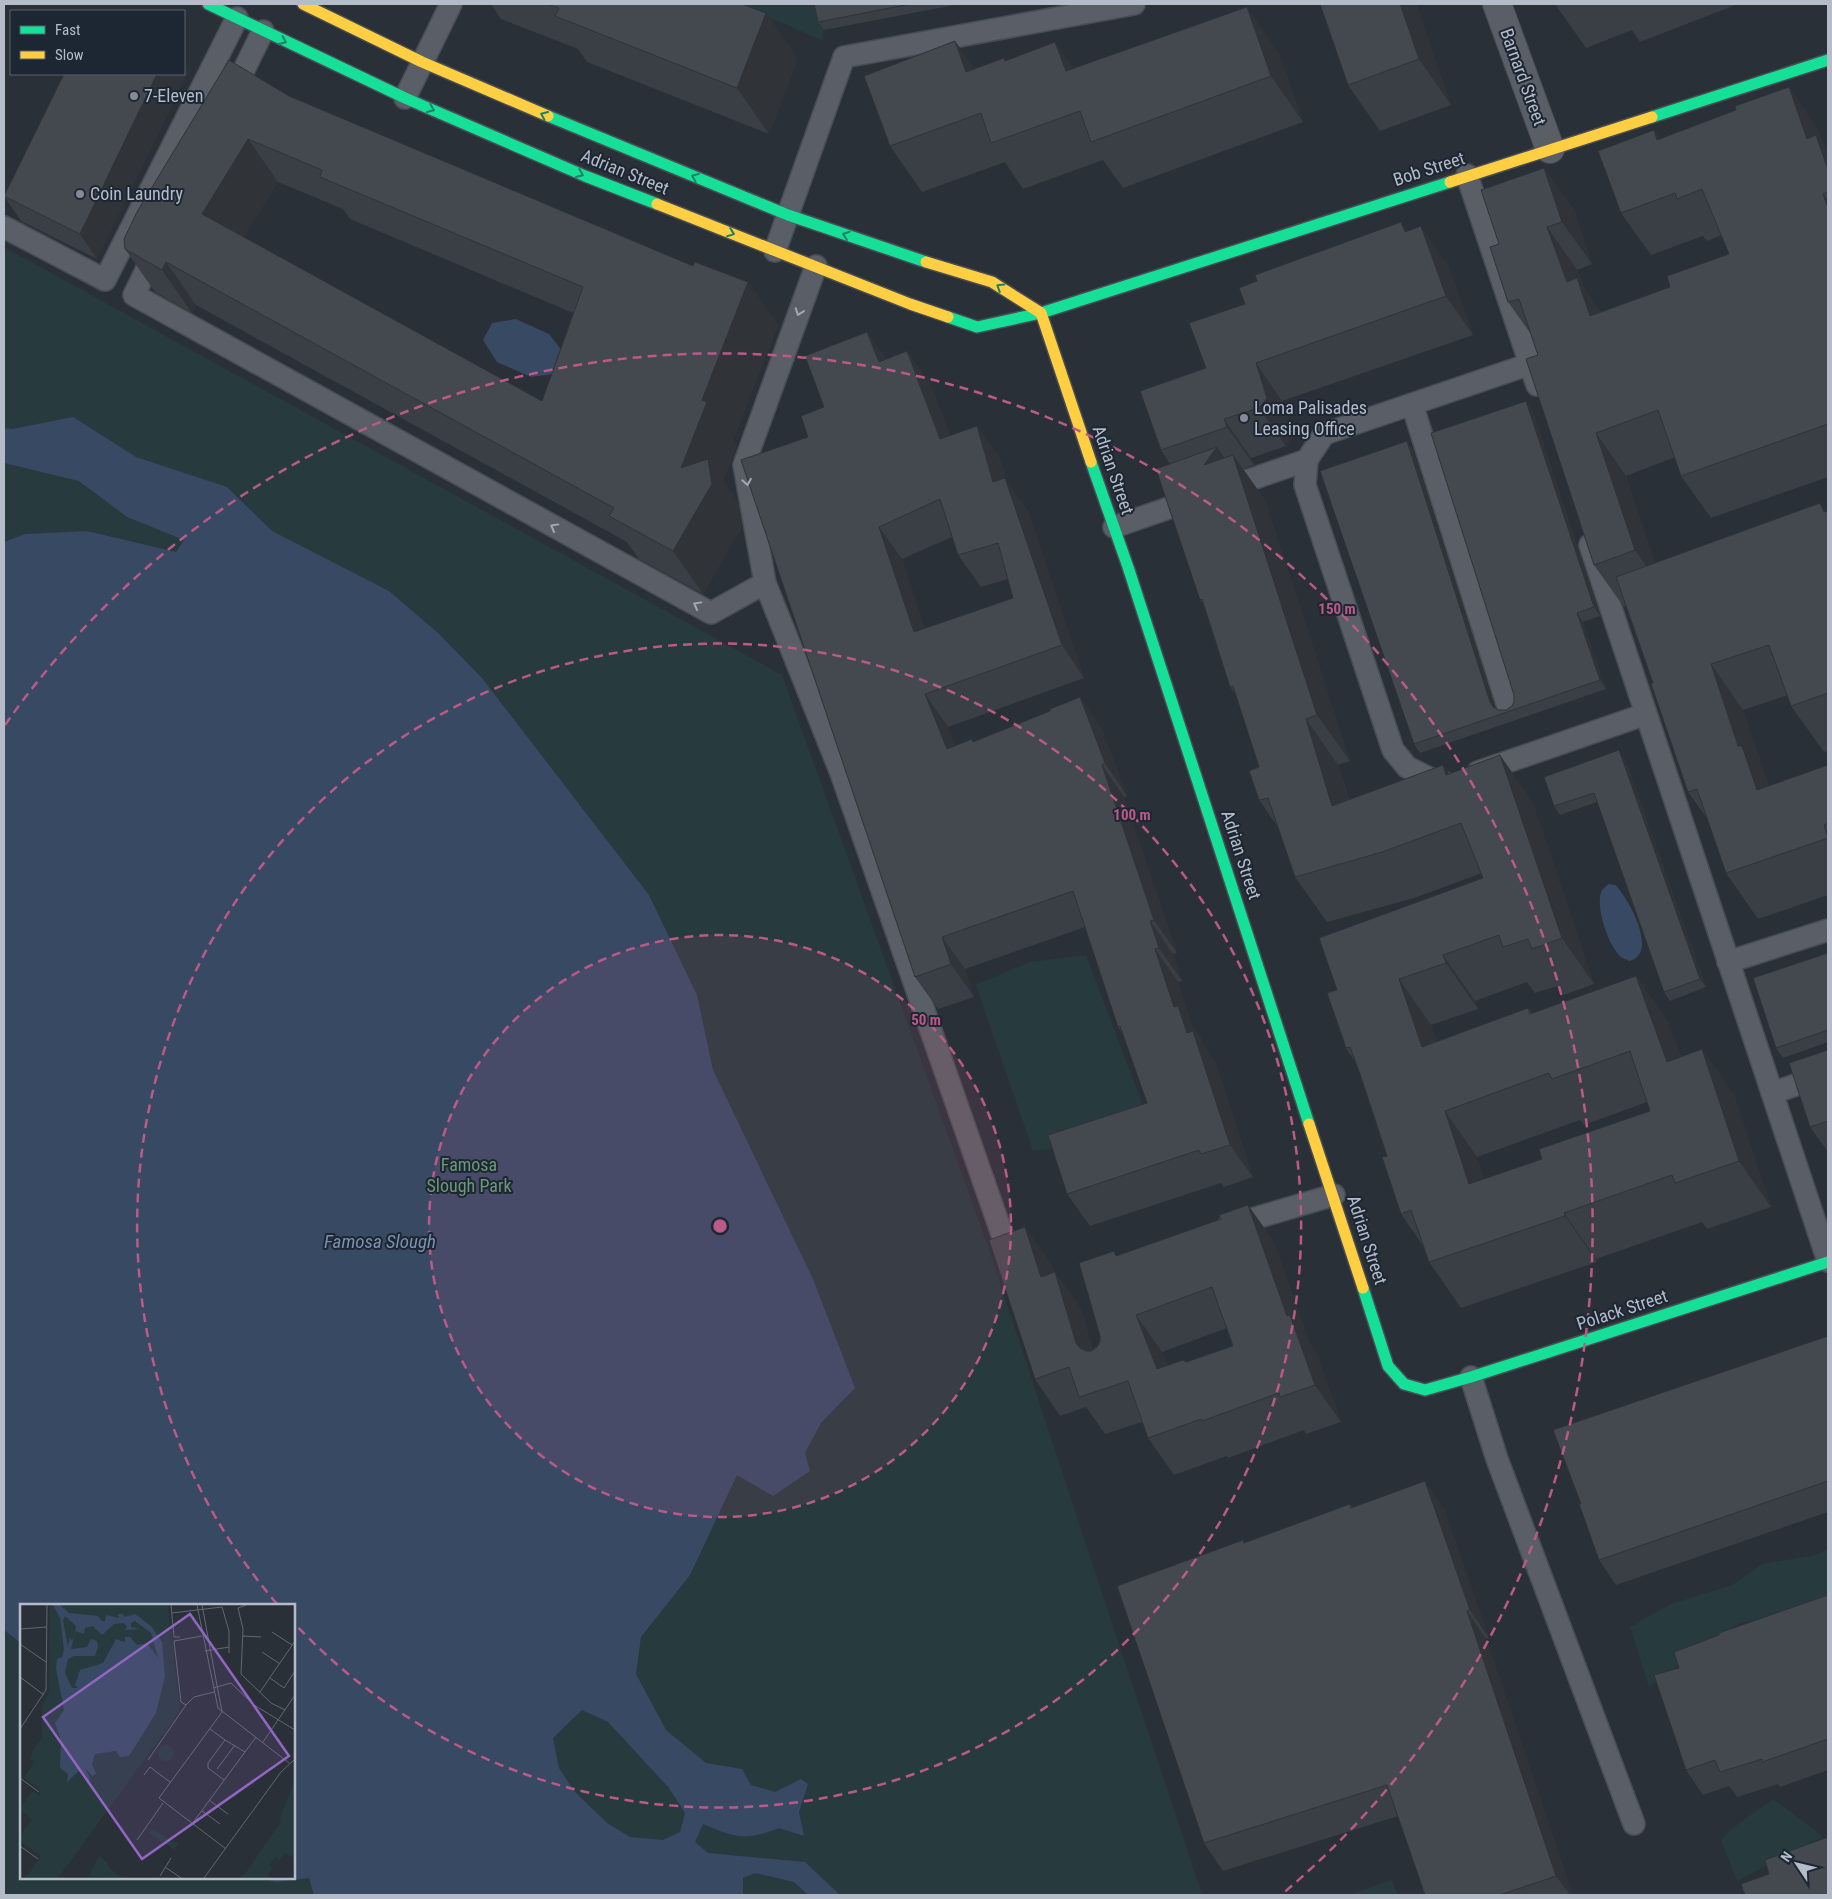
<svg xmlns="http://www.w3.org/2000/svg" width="1832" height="1899" font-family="'Roboto Condensed',sans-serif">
  <rect width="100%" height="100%" fill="#2a3038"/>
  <!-- green -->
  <path fill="#273a3e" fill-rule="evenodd" d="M737,4H819L824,30L822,40Z
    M4,247L782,675L985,1238L1202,1895H4ZM21,1605H294V1878H21Z
    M1086,955L1146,1114L1083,1145L1033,1151L976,985L1030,962Z
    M1828,1549V1598L1806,1609L1739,1623L1649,1687L1630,1627L1671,1604L1732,1585L1762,1564L1816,1555Z
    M1773,1799L1819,1833L1822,1837L1737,1881L1721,1840L1731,1829Z
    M1392,1880L1398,1895H1349Z"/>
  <!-- water -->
  <path fill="#384963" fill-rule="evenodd" d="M516,319L549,334L567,357L560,373L531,377L497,362L483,340L492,323Z
    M73,417L136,457L227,487L272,531L389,591L438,633L482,678L649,895L697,995L713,1070L813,1279L855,1388L821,1423L805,1453L810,1471L773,1496L737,1475L690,1575L641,1637L636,1674L666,1730L706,1763L742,1769L751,1785L775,1792L801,1779L808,1784L799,1812L804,1836L779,1828C746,1841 734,1838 703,1824L695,1842L708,1853L805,1862L840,1895H808L794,1882L755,1873L743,1878V1895H314L309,1878L276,1882L262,1878H294V1605H21V1643L4,1630V542L25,534L87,531L176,552L184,540L127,517L79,481L4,463V428L12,429ZM582,1710L608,1722L669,1788L685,1813L680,1832L663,1840L630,1837L607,1823L574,1791L559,1768L553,1738Z
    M1608,884L1615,885C1627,896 1654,944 1636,958C1634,960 1631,960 1629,961C1628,960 1622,958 1621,957C1609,947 1594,905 1602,890C1603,889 1608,885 1608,884Z"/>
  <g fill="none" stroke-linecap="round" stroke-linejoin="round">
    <defs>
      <path id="lane" d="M232,94L263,31
        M405,98L451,4
        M1467,175L1537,385
        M4,227L105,280L237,18
        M156,250L134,295L711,613L765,583L744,465L816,266
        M775,251L844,57L1134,4
        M1412,404L1508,707
        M1114,527L1307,460
        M1590,545L1828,1261
        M765,583L841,773L1009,1254
        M1478,772L1646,714
        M1445,783L1441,784L1407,767L1393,750L1305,485L1307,460L1324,434L1530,364
        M1728,962L1828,930
        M1772,1093L1828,1074
        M1228,1226L1334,1195
        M1471,1377L1497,1459L1634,1824"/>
      <path id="street" d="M1497,4L1550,149"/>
      <path id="fast" d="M208,4L405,98L585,176L657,204
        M548,116L788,215L926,262
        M1652,117L1828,60
        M948,317L977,327L1041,313L1450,182
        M1091,462L1128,567L1309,1124
        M1363,1288L1388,1366L1404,1384L1425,1390L1471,1377L1828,1262"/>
      <path id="slow" d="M303,4L422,62L548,116
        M1450,182L1652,117
        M657,204L910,304L948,317
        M926,262L992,282L1041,313L1091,462
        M1309,1124L1363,1288"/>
    </defs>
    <!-- lane casing -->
    <use href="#lane" stroke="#484c53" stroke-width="24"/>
    <!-- street casing -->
    <use href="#street" stroke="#484c53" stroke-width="30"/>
    <!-- fast casing -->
    <use href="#fast" stroke="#484c53" stroke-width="14"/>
    <!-- slow casing -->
    <use href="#slow" stroke="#484c53" stroke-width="14"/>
    <!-- lane -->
    <use href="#lane" stroke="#5a5e66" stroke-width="21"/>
    <!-- street -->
    <use href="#street" stroke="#5a5e66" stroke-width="28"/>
    <!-- fast -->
    <use href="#fast" stroke="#16e098" stroke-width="11"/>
    <!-- slow -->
    <use href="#slow" stroke="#ffcf43" stroke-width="11"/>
  </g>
  <!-- wall -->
  <path fill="#3a3f45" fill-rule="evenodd" d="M491,4H742L766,13L798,59L769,134L587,62L578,49L501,19Z
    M814,4H960L824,30L818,22Z
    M1320,4H1416L1451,105L1380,131L1348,85Z
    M1555,4H1738L1640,42L1632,30L1586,48Z
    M1279,53L1303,122L1123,188L1103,160L1023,189L1005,162L922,192L890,146L975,69L1004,58L1006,61L1073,68Z
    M188,72L97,259L21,221L4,196Z
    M1789,87L1818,130L1825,148L1828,152V477L1711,518L1681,476L1675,457L1626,476L1655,563L1820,503L1826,512L1828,511V751L1824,752L1791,706L1788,695L1743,710L1767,781L1770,786L1828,765V895L1758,919L1726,873L1707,818L1688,792L1653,683L1627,606L1624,607L1594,565L1538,355L1531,334L1508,302L1499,244L1544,168L1574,210L1592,264L1577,270L1584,288L1600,312L1670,287L1729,254L1722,235L1707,241L1703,236L1651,255L1621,213L1654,130L1660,139L1736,110Z
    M289,96L693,266L748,282L778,325L733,440L737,445L723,481L738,502L742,527L703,594L639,559L627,542L196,305L192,313L155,292L125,249ZM278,182L343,209L350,219L573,313L542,401L244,237Z
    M1407,231L1448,265L1473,335L1282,401L1294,436L1286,446L1251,458L1254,465L1243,469L1265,500L1350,761L1338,765L1349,799L1449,774L1532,801L1594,984L1564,995L1557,986L1535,993L1527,982L1475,1001L1478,1009L1431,1025L1437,1042L1528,1008L1532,1013L1636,976L1668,1022L1681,1057L1702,1049L1734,1095L1771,1207L1707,1229L1702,1222L1596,1259L1597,1262L1461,1308L1429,1262L1423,1246L1401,1214L1387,1156L1360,1074L1355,1062L1346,1048L1337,990L1483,878L1482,873L1414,898L1327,922L1295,877L1278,827L1259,800V767L1236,695L1230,687L1204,605L1200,600L1170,464L1161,450L1206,368L1245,304ZM1647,1102L1650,1111L1542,1159L1484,1179L1477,1157L1580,1120L1584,1125Z
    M867,332L886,359L907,351L930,383L950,436L977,426L1000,459L1006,480L1028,511L1084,678L948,727L955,746L972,739L973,742L1050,711L1080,697L1102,730L1127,796L1124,797L1177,953L1173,954L1182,981L1178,982L1192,1026L1201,1038L1203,1045L1216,1064L1253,1177L1224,1187L1221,1183L1090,1226L1067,1194L1147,1103L1123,1035L1118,1027L1085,927L965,969L974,997L938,1009L915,977L808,437L824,407ZM952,537L958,555L981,587L1008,579L1013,598L925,629L902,559Z
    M1526,401L1532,409L1600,616L1583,622L1606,689L1420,753L1414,744L1413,450L1495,708L1499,710H1506L1512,706L1514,702Z
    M1625,759L1706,987L1670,1001L1664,992L1597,802L1560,815L1554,806Z
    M1828,953V1042L1783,1058L1776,1048Z
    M1828,1050V1152L1810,1127Z
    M1248,1205L1274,1242L1309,1342L1316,1352L1341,1422L1306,1434L1304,1430L1228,1458L1227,1456L1174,1475L1148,1438L1142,1422L1105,1434L1086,1407L1060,1416L1035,1379L1025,1227L1051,1264L1054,1272H1055L1081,1309L1093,1350L1097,1347L1100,1341L1114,1251L1117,1256L1221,1219ZM1227,1328L1233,1346L1186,1362L1167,1366L1162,1352Z
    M1828,1336V1512L1616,1585L1599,1560L1581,1504Z
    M1350,1504L1352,1507L1444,1509L1489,1638L1486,1639L1573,1895H1425L1398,1816L1223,1871L1204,1843L1243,1540L1245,1543Z
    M1828,1595V1770L1780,1787L1778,1784L1737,1797L1729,1786L1703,1795L1686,1770L1679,1668Z"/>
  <!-- shaded-wall -->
  <path fill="#303338" d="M1400,4H1416L1451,105L1419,59Z
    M1247,7L1279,53L1303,122L1271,76Z
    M766,13L798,59L769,134L737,88Z
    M955,41L988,87L966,72Z
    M1055,42L1087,88L1066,71Z
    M184,66L188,72L97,259L80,234L157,74H184Z
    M1789,87L1818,130L1825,148L1828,152V170L1807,139Z
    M1654,130L1683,172L1657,140Z
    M248,139L278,182L232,257L202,214Z
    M1544,168L1574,210L1592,264L1562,222Z
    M1823,194L1828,201V208Z
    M1401,222L1428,260L1405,232Z
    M1421,226L1448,265L1473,335L1446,296Z
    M1547,227L1577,270L1584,288L1607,321L1619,358L1567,282Z
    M166,262L196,305L192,313L162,270Z
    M748,282L778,325L733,440L737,445L723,481L738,502L742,527L703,594L673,551L681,468L702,400Z
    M867,332L890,365L879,362Z
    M907,351L930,383L963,472L940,439Z
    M1256,363L1282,401L1294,436L1286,446L1259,408Z
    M1526,401L1532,409L1600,616L1594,607Z
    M1224,419L1251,458L1254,465L1227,427Z
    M977,426L1000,459L1006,480L1028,511L1084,678L1062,645L993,482Z
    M1596,433L1626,476L1665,593L1635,550Z
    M1407,441L1413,450L1496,711L1499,716L1490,702Z
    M1217,447L1242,484L1233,455L1265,500L1350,761L1317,715L1204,465Z
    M1820,503L1828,515L1824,512Z
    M879,527L902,559L937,665L914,632Z
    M1577,613L1583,622L1606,689L1600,680Z
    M1711,664L1743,710L1767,781L1774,791L1757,790L1738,746Z
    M925,694L948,727L970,782L947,749Z
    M1080,697L1102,730L1127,796L1105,763Z
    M1306,719L1338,765L1364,851L1332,806Z
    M1619,750L1625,759L1706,987L1700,979Z
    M1500,755L1532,801L1594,984L1562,938Z
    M1102,765L1124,797L1177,953L1154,920Z
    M1443,765L1475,811L1446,775Z
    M1150,921L1173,954L1182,981L1159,948Z
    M942,937L965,969L974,997L951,964Z
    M1155,949L1178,982L1192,1026L1201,1038L1203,1045L1216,1064L1253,1177L1230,1145L1187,1033L1174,1007Z
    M1443,955L1475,1001L1478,1009L1446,963Z
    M1636,976L1668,1022L1699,1108L1667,1062Z
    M1399,979L1431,1025L1455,1093L1422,1047Z
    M1702,1049L1734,1095L1771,1207L1739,1161Z
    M1445,1111L1477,1157L1501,1230L1469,1184Z
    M1248,1205L1274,1242L1309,1342L1316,1352L1341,1422L1315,1385L1287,1316Z
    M1564,1213L1596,1259L1597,1262L1565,1216Z
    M1025,1227L1051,1264L1067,1314L1041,1277Z
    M1055,1272L1081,1309L1102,1380L1076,1343Z
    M1136,1315L1162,1352L1183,1406L1157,1369Z
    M1425,1481L1444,1509L1489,1638L1470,1610Z
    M1467,1611L1486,1639L1573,1895H1570L1556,1876Z"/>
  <!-- building -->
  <path fill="#444950" stroke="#303338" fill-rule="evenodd" d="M547,4H742L766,13L737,88L555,16L559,8Z
    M814,4H910L818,22Z
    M1320,4H1400L1419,59L1348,85Z
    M1247,7L1271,76L1091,142L1080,111L991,143L981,113L890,146L864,76L955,41L966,72L1004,58L1005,61L1055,42L1066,71Z
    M229,60L289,96L693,266L695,262L748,282L702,400L707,402L681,468L708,459L712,484L673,551L609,516L614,508L166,262L162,270L125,249L124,239L137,212ZM248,139L322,170L320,177L583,287L542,401L202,214Z
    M64,74H157L80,234L4,196Z
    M1789,87L1807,139L1816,135L1828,170V192L1823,194L1828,208V424L1681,476L1658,410L1596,433L1635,550L1594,565L1526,359L1538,355L1519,299L1508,302L1490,247L1499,244L1481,190L1544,168L1562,222L1547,227L1567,282L1577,278L1590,316L1670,287L1667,276L1729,254L1702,189L1677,199L1675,193L1621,213L1598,151L1654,130L1657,140L1736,110L1735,106Z
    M1401,222L1405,232L1421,226L1446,296L1256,363L1267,398L1259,408L1224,419L1227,427L1161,450L1140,391L1206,368L1189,323L1245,304L1239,288L1257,281L1255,275Z
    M867,332L879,362L907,351L940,439L977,426L993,482L1005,478L1062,645L925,694L947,749L972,739L973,742L1050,711V709L1080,697L1105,763L1102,765L1154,920L1150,921L1159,948L1155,949L1174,1007L1178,1006L1187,1033L1193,1031L1230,1145L1201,1154L1199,1150L1067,1194L1048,1135L1147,1103L1120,1026L1118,1027L1073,891L942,937L951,964L915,977L741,460L808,437L801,416L824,407L805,356ZM940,499L958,555L998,543L1013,598L914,632L879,527Z
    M1526,401L1594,607L1577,613L1600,680L1414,744L1320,471L1407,441L1490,702L1493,707L1499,710H1506L1512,706L1514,702V695L1431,433Z
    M1217,447L1204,465L1233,455L1317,715L1306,719L1332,806L1443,765L1446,775L1500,755L1562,938L1532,949L1528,939L1503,947L1499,935L1443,955L1446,963L1399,979L1422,1047L1528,1008L1530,1014L1636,976L1667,1062L1702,1049L1739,1161L1675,1183L1672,1175L1564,1213L1565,1216L1429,1262L1411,1210L1401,1214L1382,1157L1387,1156L1360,1074L1350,1047L1346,1048L1327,993L1337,990L1319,938L1483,878L1461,823L1382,852L1295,877L1268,798L1259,800L1249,771L1259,767L1233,686L1230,687L1202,599L1200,600L1156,469ZM1630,1051L1650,1111L1539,1149L1542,1159L1469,1184L1445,1111L1549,1073L1552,1079Z
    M1820,503L1824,512L1828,511V693L1791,706L1769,645L1711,664L1738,746H1742L1757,790L1828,765V823L1824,825L1828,838L1726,873L1697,789L1688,792L1651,684L1653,683L1616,577Z
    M1619,750L1700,979L1664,992L1594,793L1554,806L1544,777Z
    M1828,953V1030L1776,1048L1753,978Z
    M1828,1050V1121L1810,1127L1789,1063Z
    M1248,1205L1287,1316L1290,1315L1315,1385L1280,1397L1279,1393L1202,1421L1201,1419L1148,1438L1128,1381L1079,1397L1069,1367L1035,1379L989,1240L1025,1227L1041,1277L1055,1272L1076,1343L1080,1348L1086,1351H1091L1097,1347L1100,1341V1336L1079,1263L1114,1251L1116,1256L1221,1219L1219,1215ZM1212,1287L1233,1346L1186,1362L1183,1360L1157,1369L1136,1315Z
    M1828,1336V1481L1599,1560L1579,1504H1581L1553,1430Z
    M1425,1481L1470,1610L1467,1611L1556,1876L1500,1895H1425L1387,1785L1204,1843L1117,1586L1243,1540L1244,1543L1350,1504L1351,1508Z
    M1828,1595V1739L1762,1762V1759L1720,1772L1715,1760L1686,1770L1654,1675L1679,1668L1674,1652L1719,1635V1633Z
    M1828,1837V1895H1745L1741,1884L1769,1874L1765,1860Z"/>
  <!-- one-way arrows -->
  <defs><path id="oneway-chevron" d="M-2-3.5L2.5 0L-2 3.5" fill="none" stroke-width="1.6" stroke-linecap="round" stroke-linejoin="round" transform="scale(1.25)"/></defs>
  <g stroke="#1a8366">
    <use href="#oneway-chevron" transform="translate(283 41) rotate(25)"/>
    <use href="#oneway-chevron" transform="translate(431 109) rotate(23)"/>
    <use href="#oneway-chevron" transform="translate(544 115) rotate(-157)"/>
    <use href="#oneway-chevron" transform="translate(580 174) rotate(23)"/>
    <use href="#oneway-chevron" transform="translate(695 177) rotate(-158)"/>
    <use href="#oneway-chevron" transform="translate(731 233) rotate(21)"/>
    <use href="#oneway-chevron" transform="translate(846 235) rotate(-161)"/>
    <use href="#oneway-chevron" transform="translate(1000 287) rotate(-148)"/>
  </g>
  <g stroke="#a2a9b5">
    <use href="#oneway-chevron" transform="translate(799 312) rotate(110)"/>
    <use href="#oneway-chevron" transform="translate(747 482) rotate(80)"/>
    <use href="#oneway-chevron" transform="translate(554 527) rotate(-151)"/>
    <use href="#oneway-chevron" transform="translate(697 605) rotate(-151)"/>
  </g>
  <!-- distance rings -->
  <circle cx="720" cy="1226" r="291" fill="#bc5a87" fill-opacity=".12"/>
  <g fill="none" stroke="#bc5a87" stroke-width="2.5" stroke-dasharray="9 6">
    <circle cx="720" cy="1226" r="291"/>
    <path d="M277 1604A582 582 0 1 1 294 1623"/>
    <path d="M5 725A873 873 0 1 1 1281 1895"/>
  </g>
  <!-- markers -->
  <g fill="#848b96" stroke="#1d2633" stroke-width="2">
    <circle cx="134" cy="96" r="5"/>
    <circle cx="80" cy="194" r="5"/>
    <circle cx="1244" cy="418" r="5"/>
  </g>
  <g text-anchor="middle" stroke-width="4" stroke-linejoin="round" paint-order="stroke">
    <!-- street labels -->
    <g font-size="18" fill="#b4bcc9" stroke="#1d2633">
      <text transform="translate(1523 77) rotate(70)" y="6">Barnard Street</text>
      <text transform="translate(1429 169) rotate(-18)" y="6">Bob Street</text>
      <text transform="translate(625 172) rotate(22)" y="6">Adrian Street</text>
      <text transform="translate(1113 470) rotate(71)" y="6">Adrian Street</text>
      <text transform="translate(1241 855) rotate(72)" y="6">Adrian Street</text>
      <text transform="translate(1367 1240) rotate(72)" y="6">Adrian Street</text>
      <text transform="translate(1622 1310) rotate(-18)" y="6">Polack Street</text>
    </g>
    <!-- poi labels -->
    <g font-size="18" fill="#b4bcc9" stroke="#1d2633" text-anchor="start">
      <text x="144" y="102">7-Eleven</text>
      <text x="90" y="200">Coin Laundry</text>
      <text x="1254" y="414">Loma Palisades<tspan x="1254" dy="21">Leasing Office</tspan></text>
    </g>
    <!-- park labels -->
    <g font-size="18" fill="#6b9a76" stroke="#1d2633">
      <text x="469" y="1171">Famosa<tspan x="469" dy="21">Slough Park</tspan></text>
    </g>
    <!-- water labels -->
    <g font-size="19" font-style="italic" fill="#7c92b1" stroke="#1d2633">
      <text x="380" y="1248">Famosa Slough</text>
    </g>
  </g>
  <!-- overview -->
  <g transform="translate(20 1604)">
    <rect width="275" height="275" fill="#2a3038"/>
    <path d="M30,1H148L160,107L38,274H6L21,252L0,237V232L12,216L0,205L12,187L20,192V185L4,174L14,158L10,155L13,147L22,133V103L29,88ZM138 149a8 8 0 1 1 16 0a8 8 0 1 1-16 0ZM274,179L275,180V247L272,253L265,249L259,256L255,253L249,262L252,264L247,274H222L261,218L259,216ZM132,225L153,238H158L155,246L129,229ZM79,252L87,258L89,264L102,274L69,272Z" fill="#273a3e"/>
    <path d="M33,1H40L49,9L78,12L82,17H85L86,11L99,14L98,10H103L104,13L115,10L131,22L142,38L145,72L136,109L109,152L100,153L96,147L75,150L72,160L76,170L72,172L65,164L70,174L68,182L65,170L59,167L47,178L48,170L40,164L41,136L35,119L44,106L36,64L37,55L42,53L44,45L40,14ZM45,12L56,22L54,34L51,36L50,33L48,42L43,17ZM115,17L131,29L138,54L127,39L117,41L110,33H105V38L96,35L83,59L60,66L55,81L58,84H52L45,69L48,55L54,52H75L78,43L77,37L71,35L67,43L51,45L55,27L64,30L65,24L73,22L82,31L94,20L104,19L107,23L105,26L120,25L111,23V19Z" fill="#384963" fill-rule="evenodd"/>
    <path fill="none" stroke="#616872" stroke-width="1" d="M151,1L154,33H160M177,1L198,104L269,159M182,1L202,108L139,194L206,245M226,1L218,4L223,25L221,70L251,99L265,106M152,9L202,3L209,27V49M0,25L27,23M252,28L272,41M182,32L154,37L161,98L166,101L174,93L194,88M223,32L241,33M0,40L26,58M185,47L209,43M242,48L260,60M0,73L24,91M250,74L264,84L275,67M193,84L211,79L234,101L275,126M240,88L275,37M0,125L26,86L27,1M190,125L205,136M243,138L275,91M128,156L166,101M197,165L215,141M124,171L130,163L150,178M0,174L19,188M204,176L188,164V159L205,136L225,148M189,196L208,210M182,207L200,220M172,220L236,133M117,236L143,199M0,242L18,255M145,263L161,274M140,272L151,254M184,274L261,168L275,155"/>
    <path fill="#9266c3" fill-opacity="0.15" stroke="#9266c3" stroke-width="2.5" d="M170,10L269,152L122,255L23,113Z"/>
    <rect width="275" height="275" fill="none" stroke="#b4bcc9" stroke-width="2.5"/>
  </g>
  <circle cx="720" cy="1226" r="8" fill="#bc5a87" stroke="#1d2633" stroke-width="2.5"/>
  <g font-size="15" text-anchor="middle" font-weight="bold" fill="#bc5a87" stroke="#1d2633" stroke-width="4" stroke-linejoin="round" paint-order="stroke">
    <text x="1337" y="614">150 m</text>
    <text x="1132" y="820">100 m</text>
    <text x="926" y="1025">50 m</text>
  </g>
  <!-- border -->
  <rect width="1832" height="1899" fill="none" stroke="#b4bcc9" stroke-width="10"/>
  <!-- legend -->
  <rect x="10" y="10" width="175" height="65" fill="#1d2633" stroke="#59626f"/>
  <rect x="20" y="26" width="25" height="8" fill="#16e098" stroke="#59626f"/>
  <text x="55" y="35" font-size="15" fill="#b4bcc9">Fast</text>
  <rect x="20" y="51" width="25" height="8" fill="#ffcf43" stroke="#59626f"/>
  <text x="55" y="60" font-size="15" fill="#b4bcc9">Slow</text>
  <!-- north arrow -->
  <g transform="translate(1797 1864) rotate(305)" stroke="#1d2633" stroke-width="4" paint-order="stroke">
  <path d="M0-4L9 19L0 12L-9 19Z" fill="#b4bcc9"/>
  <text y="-8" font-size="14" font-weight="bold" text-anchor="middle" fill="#b4bcc9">N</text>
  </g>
</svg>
